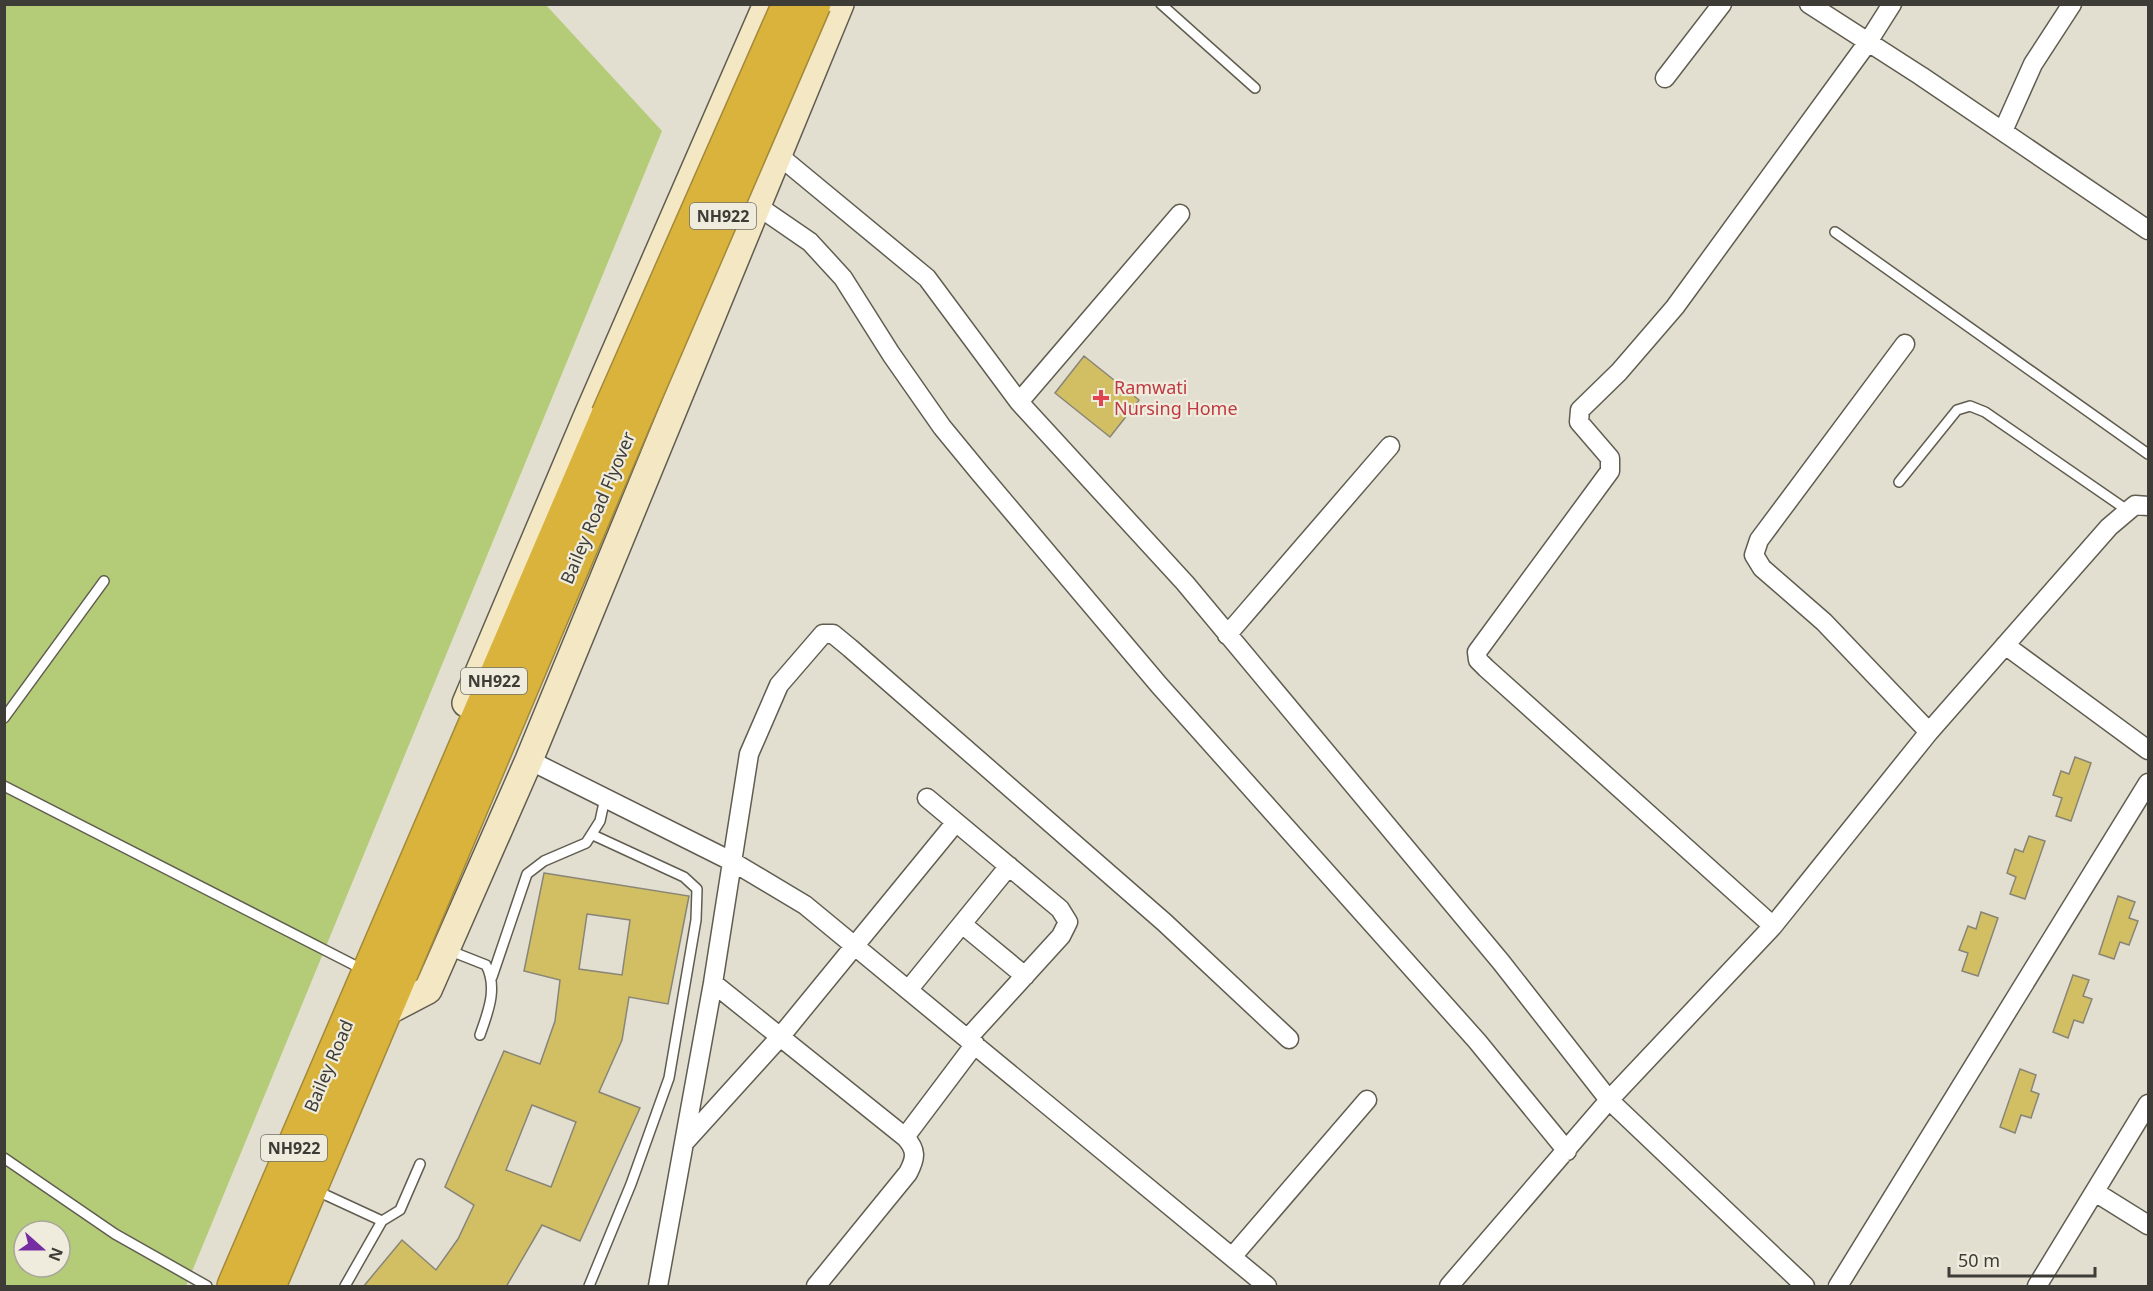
<svg xmlns="http://www.w3.org/2000/svg" width="2153" height="1291" font-family="'Noto Sans',sans-serif">
  <rect width="100%" height="100%" fill="#e2dfd0"/>
  <!-- green -->
  <path fill="#b4cb78" fill-rule="evenodd" d="M5,5H546L662,131L186,1286H5ZM24,1231H60V1267H24Z"/>
  <!-- building -->
  <path fill="#d3bf63" stroke="#888577" stroke-width="1.5" fill-rule="evenodd" d="M1084,356L1139,400L1110,437L1055,393Z
    M2075,757L2091,763L2071,821L2056,816L2062,798L2053,795L2061,771L2069,774Z
    M2029,836L2045,841L2025,899L2010,894L2016,877L2007,873L2015,849L2023,852Z
    M544,873L689,896L668,1004L629,997L622,1040L599,1092L640,1108L580,1241L542,1225L506,1287H363L402,1240L436,1270L458,1239L474,1205L445,1187L504,1051L540,1064L555,1021L560,980L524,971ZM587,914L630,920L622,975L579,969ZM532,1105L576,1122L551,1187L506,1170Z
    M2118,896L2135,902L2129,918L2138,921L2129,945L2120,942L2114,959L2099,954Z
    M1981,912L1998,918L1978,976L1962,971L1968,953L1959,950L1968,926L1976,929Z
    M2073,975L2089,980L2083,996L2092,999L2083,1023L2074,1020L2068,1038L2053,1032Z
    M2020,1069L2036,1075L2031,1091L2039,1094L2031,1118L2021,1115L2015,1133L2000,1127Z"/>
  <g fill="none" stroke-linecap="round" stroke-linejoin="round">
    <defs>
      <path id="lane" d="M1161,4L1255,88
        M1835,232L2148,454
        M1899,482L1957,410L1970,406L1985,412L2127,510
        M4,718L104,581
        M4,786L356,966
        M448,950L486,965C498,988 488,1012 480,1035
        M492,977L527,874L544,861L586,843L600,821L605,798
        M4,1158L115,1234L207,1286
        M315,1190L382,1221L400,1210L420,1164
        M345,1286L382,1221
        M589,1286L631,1184L669,1078L696,920L697,889L684,877L593,835"/>
      <path id="street" d="M1809,4L1921,76L2148,230
        M1665,78L1722,4
        M2003,131L2033,64L2072,4
        M777,154L927,278L1019,402L1185,583L1501,962L1609,1100L1805,1286
        M749,200L810,242L843,278L891,354L942,427L979,472L1159,685L1477,1041L1567,1151
        M1905,344L1759,540L1754,555L1762,568L1824,622L1929,732
        M1019,402L1180,214
        M1227,635L1390,446
        M2005,645L2148,750
        M529,760L733,862L805,905L1267,1286
        M927,798L1060,909L1068,922L1061,936L968,1038
        M962,924L1025,976
        M1773,926L1486,668L1478,660L1477,652L1610,471V458L1579,422L1580,410L1619,372L1675,307L1868,42L1892,4
        M713,983L905,1137C917,1150 916,1158 908,1173L816,1286
        M909,989L1009,866
        M905,1137L975,1044
        M684,1143L780,1037L956,822
        M2095,1192L2148,1225
        M1232,1257L1367,1100
        M658,1286L713,983L749,754L779,685L823,634H833L850,648L1164,922L1289,1039
        M1449,1286L1609,1100L1773,926L1929,732L2109,527L2135,505L2148,506
        M1838,1286L2148,783
        M2037,1286L2148,1104"/>
      <path id="secondary" d="M466,703L587,417L767,4
        M384,1013L428,990L529,760L840,4"/>
      <path id="highway" d="M234,1286L608,415
        M269,1286L631,428"/>
    </defs>
    <!-- lane casing -->
    <use href="#lane" stroke="#605d50" stroke-width="12"/>
    <!-- street casing -->
    <use href="#street" stroke="#605d50" stroke-width="21"/>
    <!-- secondary casing -->
    <use href="#secondary" stroke="#605d50" stroke-width="30"/>
    <!-- highway casing -->
    <use href="#highway" stroke="#a3893a" stroke-width="36"/>
    <!-- lane -->
    <use href="#lane" stroke="#fff" stroke-width="9"/>
    <!-- street -->
    <use href="#street" stroke="#fff" stroke-width="18"/>
    <!-- secondary -->
    <use href="#secondary" stroke="#f4e8c4" stroke-width="27"/>
    <!-- highway -->
    <use href="#highway" stroke="#dab33c" stroke-width="33"/>
    <defs>
      <path id="highway-bridge" d="M608,415L789,4
        M631,428L814,4"/>
    </defs>
    <!-- highway-bridge casing -->
    <use href="#highway-bridge" stroke="#a3893a" stroke-width="36" stroke-linecap="butt"/>
    <!-- highway-bridge -->
    <use href="#highway-bridge" stroke="#dab33c" stroke-width="33"/>
  </g>
  <!-- markers -->
  <path fill="#e0444e" stroke="#efecdd" stroke-width="2" d="M1098 389h6v6h6v6h-6v6h-6v-6h-6v-6h6z"/>
  <g text-anchor="middle" stroke-width="4.5" stroke-linejoin="round" paint-order="stroke">
    <!-- shield labels -->
    <g fill="#efecdd" stroke="#727168" stroke-width="1.5">
      <rect x="690" y="203" width="66" height="26" rx="4.5"/>
      <rect x="461" y="668" width="66" height="26" rx="4.5"/>
      <rect x="261" y="1135" width="66" height="26" rx="4.5"/>
    </g>
    <g font-size="16" font-weight="bold" fill="#3d3c36">
      <text x="723" y="222">NH922</text>
      <text x="494" y="687">NH922</text>
      <text x="294" y="1154">NH922</text>
    </g>
    <!-- health labels -->
    <g font-size="18" fill="#be3a42" stroke="#efecdd" text-anchor="start">
      <text x="1114" y="394">Ramwati<tspan x="1114" dy="21">Nursing Home</tspan></text>
    </g>
    <!-- street labels -->
    <g font-size="18" fill="#3d3c36" stroke="#efecdd">
      <text transform="translate(598 508) rotate(-67)" y="6">Bailey Road Flyover</text>
      <text transform="translate(329 1066) rotate(-67)" y="6">Bailey Road</text>
    </g>
  </g>
  <!-- border -->
  <rect width="2153" height="1291" fill="none" stroke="#3d3c36" stroke-width="12"/>
  <!-- north arrow -->
  <g transform="translate(42 1249) rotate(111)"><circle r="28" fill="#efecdd" stroke="#a8a69a" stroke-width="1.5"/>
  <path d="M0-4.5L10 22L0 15L-10 22Z" fill="#752da1"/>
  <text y="-9" font-size="16" font-weight="bold" text-anchor="middle" fill="#3d3c36">N</text>
  </g>
  <!-- scale -->
  <path d="M1949 1267v9h146v-9" fill="none" stroke="#3d3c36" stroke-width="3"/>
  <text x="1958" y="1267" font-size="18" fill="#3d3c36" stroke="#efecdd" stroke-width="4.5" paint-order="stroke">50 m</text>
</svg>
